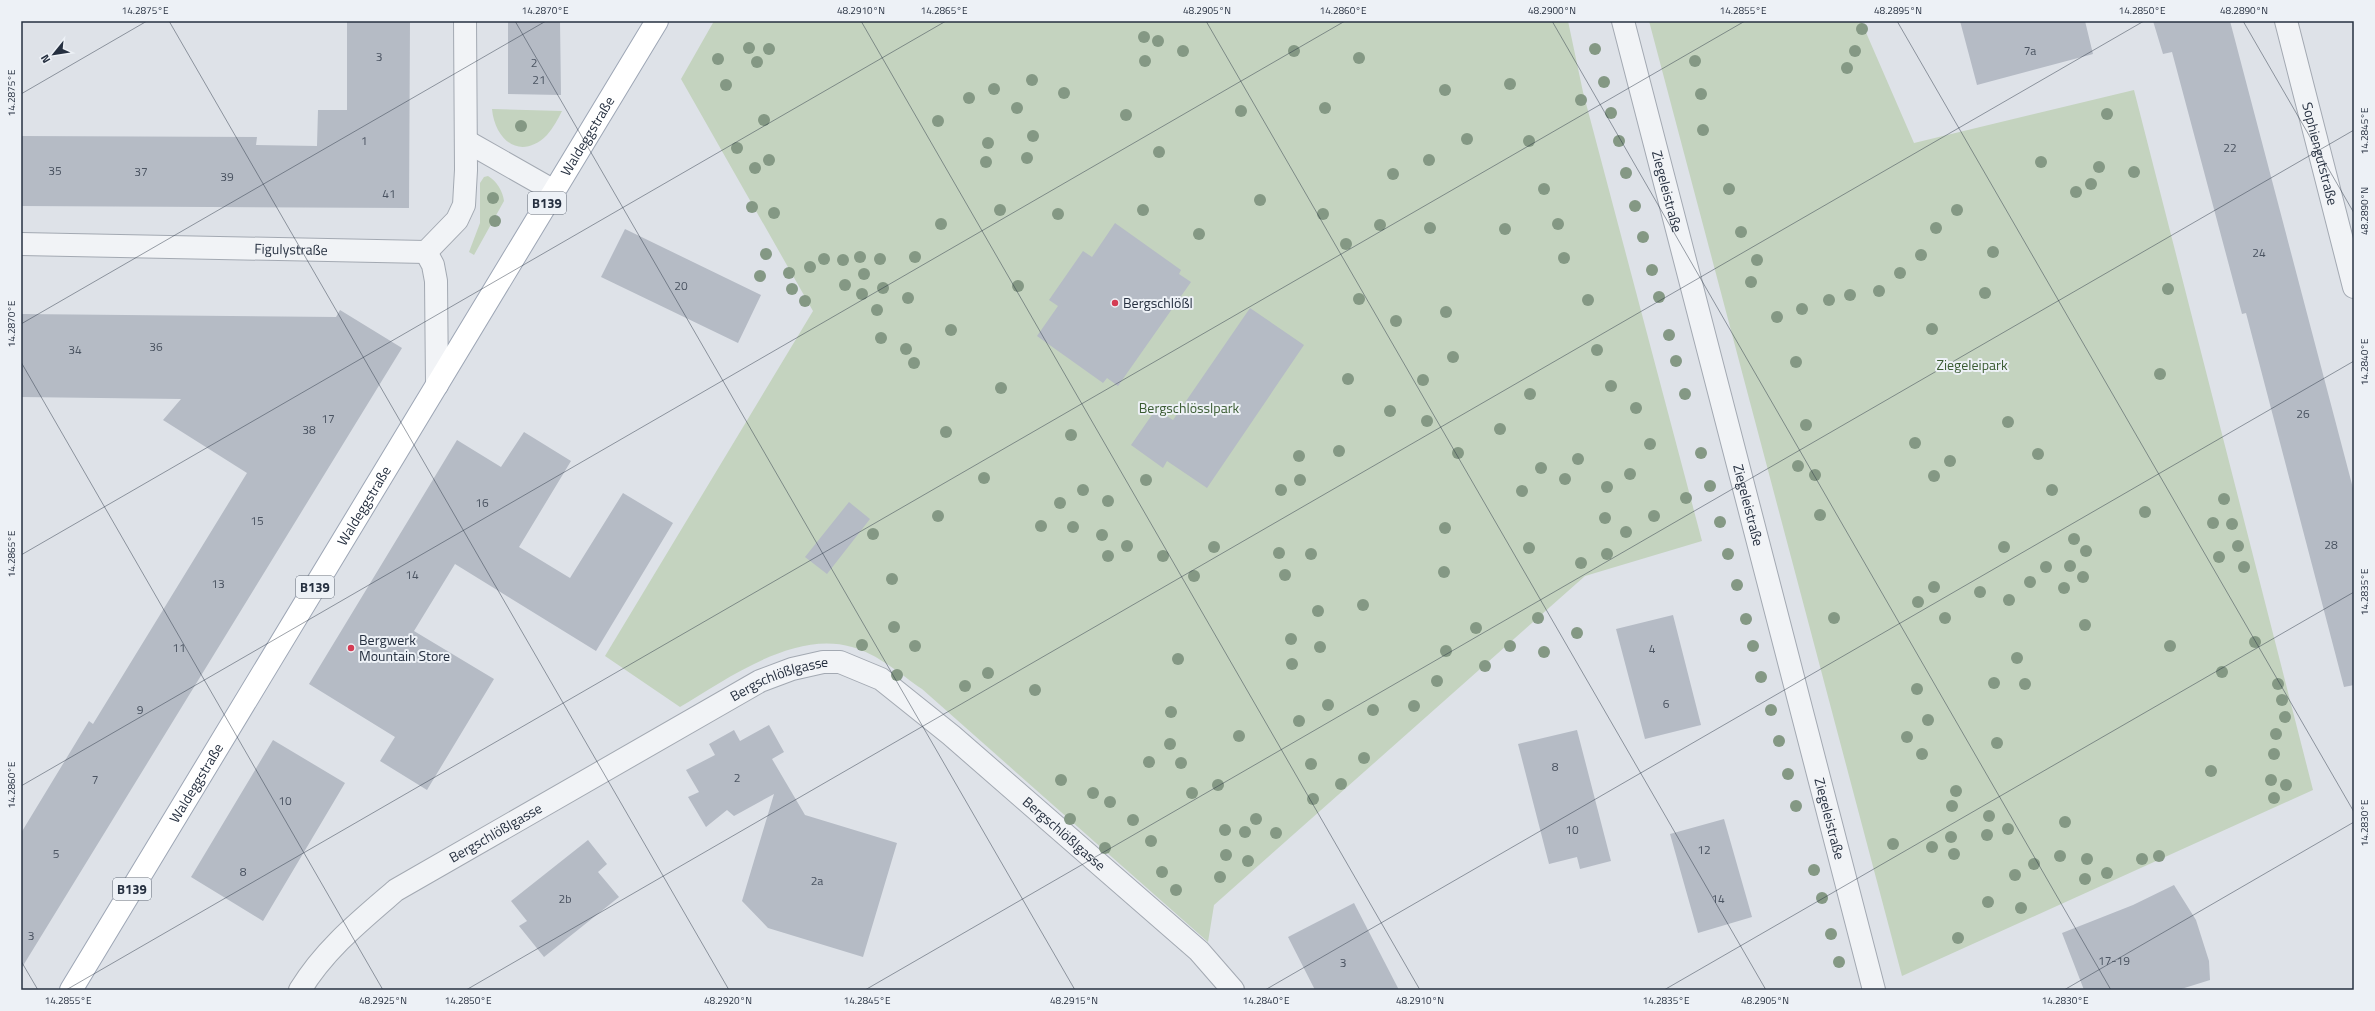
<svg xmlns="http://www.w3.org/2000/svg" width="2375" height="1011" font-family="'Titillium Web',sans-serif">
  <rect width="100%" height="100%" fill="#dee2e8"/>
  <!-- green -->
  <path fill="#c4d3bf" d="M714,21H1568L1583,92L1702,541L1585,576L1214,905L1208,942L922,689C900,674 878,654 852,647C794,630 727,679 680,707L605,656L813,311L681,79Z
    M1649,21H1861L1914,143L2134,90L2313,790L1902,976Z
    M492,109L562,111C558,119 553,128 547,135C521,161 495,141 492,109Z
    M488,176C497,181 503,192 504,201L474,255L469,252L480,223V183L484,177Z"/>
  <!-- building -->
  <path fill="#b5bbc5" d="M347,21H410L409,208L21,206V136L257,137L256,145L317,146L318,110H347Z
    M508,21H560L561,95L508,94Z
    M1960,21H2085L2093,54L1977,85Z
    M2153,21H2230L2354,492V685L2344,687L2246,313L2242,314L2172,52L2163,54Z
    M1115,223L1181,270L1179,274L1191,282L1118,386L1107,378L1103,383L1037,336L1058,306L1049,300L1083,251L1092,257Z
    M625,229L761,295L738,343L601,277Z
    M1250,308L1304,345L1207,488L1167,461L1163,468L1131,445L1156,409L1173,420Z
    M340,310L402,348L21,969V833L89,721L93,724L247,473L163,420L181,399L21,397V314L336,317Z
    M524,432L571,461L519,547L570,578L623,493L673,523L596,651L455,564L414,631L494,679L427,790L380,761L395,737L309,684L457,440L501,467Z
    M849,502L870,519L827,574L805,557Z
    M1673,615L1701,725L1645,739L1616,629Z
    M769,725L784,752L772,759L805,815L897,843L863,957L768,928L742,901L774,794L734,816L727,810L706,827L688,797L699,792L686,770L715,755L709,744L734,730L740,741Z
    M1577,730L1611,861L1580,869L1577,857L1549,864L1518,744Z
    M273,740L345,783L263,921L191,877Z
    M1724,819L1752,917L1698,933L1670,834Z
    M588,840L607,864L598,872L619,897L544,957L519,926L527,921L511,901Z
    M2174,885L2196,920L2209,961L2210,980L2178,990H2084L2062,933L2133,905Z
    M1354,903L1399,990H1315L1288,937Z"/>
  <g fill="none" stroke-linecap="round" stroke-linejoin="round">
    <defs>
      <g id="minor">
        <path id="s1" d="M1623,21L1874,990"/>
        <path id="s2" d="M2286,21L2354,287"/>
        <path d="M466,141L554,191"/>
        <path id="s3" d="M21,244L426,252"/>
        <path d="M426,252L457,220L464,205L466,170L465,21"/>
        <path d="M426,252L433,265L436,281L437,385"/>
        <path id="s4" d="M300,990C325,949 360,921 396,890L760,681L792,669L823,662H840L881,679L951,735L1199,951L1233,990"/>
      </g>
      <g id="major">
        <path id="s5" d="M71,990L657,21"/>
      </g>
    </defs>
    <!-- minor casing -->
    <use href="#minor" stroke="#a3a9b2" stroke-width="24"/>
    <!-- major casing -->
    <use href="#major" stroke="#9da6b5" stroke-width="24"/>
    <!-- minor -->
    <use href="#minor" stroke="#f1f3f6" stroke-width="22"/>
    <!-- major -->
    <use href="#major" stroke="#fff" stroke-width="22"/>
  </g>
  <!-- trees -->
  <g fill="#849884">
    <circle cx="1862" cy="29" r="6"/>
    <circle cx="1144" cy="37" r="6"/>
    <circle cx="1158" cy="41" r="6"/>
    <circle cx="749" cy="48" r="6"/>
    <circle cx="769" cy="49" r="6"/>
    <circle cx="1595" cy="49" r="6"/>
    <circle cx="1183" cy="51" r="6"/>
    <circle cx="1294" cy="51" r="6"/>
    <circle cx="1855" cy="51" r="6"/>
    <circle cx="1359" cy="58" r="6"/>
    <circle cx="718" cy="59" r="6"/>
    <circle cx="1145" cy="61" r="6"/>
    <circle cx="1695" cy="61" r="6"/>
    <circle cx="757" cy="62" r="6"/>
    <circle cx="1847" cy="68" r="6"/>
    <circle cx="1032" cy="80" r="6"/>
    <circle cx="1604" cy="82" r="6"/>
    <circle cx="1510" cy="84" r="6"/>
    <circle cx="726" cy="85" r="6"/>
    <circle cx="994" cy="89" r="6"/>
    <circle cx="1445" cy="90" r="6"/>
    <circle cx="1064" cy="93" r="6"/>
    <circle cx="1701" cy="94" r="6"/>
    <circle cx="969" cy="98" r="6"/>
    <circle cx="1581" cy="100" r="6"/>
    <circle cx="1017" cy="108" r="6"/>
    <circle cx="1325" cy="108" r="6"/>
    <circle cx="1241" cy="111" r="6"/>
    <circle cx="1611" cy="113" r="6"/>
    <circle cx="2107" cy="114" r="6"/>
    <circle cx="1126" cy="115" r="6"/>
    <circle cx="764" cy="120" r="6"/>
    <circle cx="938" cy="121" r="6"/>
    <circle cx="521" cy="126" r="6"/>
    <circle cx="1703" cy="130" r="6"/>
    <circle cx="1033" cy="136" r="6"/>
    <circle cx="1467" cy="139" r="6"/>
    <circle cx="1529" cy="141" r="6"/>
    <circle cx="1619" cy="141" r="6"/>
    <circle cx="988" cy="143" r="6"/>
    <circle cx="737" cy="148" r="6"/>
    <circle cx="1159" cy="152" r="6"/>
    <circle cx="1027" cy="158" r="6"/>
    <circle cx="769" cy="160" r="6"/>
    <circle cx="1429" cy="160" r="6"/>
    <circle cx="986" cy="162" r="6"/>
    <circle cx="2041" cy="162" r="6"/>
    <circle cx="2099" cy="167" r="6"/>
    <circle cx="755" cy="168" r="6"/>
    <circle cx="2134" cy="172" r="6"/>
    <circle cx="1626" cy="173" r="6"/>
    <circle cx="1393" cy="174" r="6"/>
    <circle cx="2091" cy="184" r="6"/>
    <circle cx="1544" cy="189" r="6"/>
    <circle cx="1729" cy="189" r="6"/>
    <circle cx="2076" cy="192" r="6"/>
    <circle cx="493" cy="198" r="6"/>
    <circle cx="1260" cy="200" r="6"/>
    <circle cx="1635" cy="206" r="6"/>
    <circle cx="752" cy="207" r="6"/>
    <circle cx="1000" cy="210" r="6"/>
    <circle cx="1143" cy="210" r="6"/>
    <circle cx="1957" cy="210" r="6"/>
    <circle cx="774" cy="213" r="6"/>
    <circle cx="1058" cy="214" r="6"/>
    <circle cx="1323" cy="214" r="6"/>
    <circle cx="495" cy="221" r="6"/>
    <circle cx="941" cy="224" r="6"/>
    <circle cx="1558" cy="224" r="6"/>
    <circle cx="1380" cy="225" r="6"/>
    <circle cx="1430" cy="228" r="6"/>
    <circle cx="1936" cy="228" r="6"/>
    <circle cx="1505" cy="229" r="6"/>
    <circle cx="1741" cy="232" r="6"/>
    <circle cx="1199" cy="234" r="6"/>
    <circle cx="1643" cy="237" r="6"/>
    <circle cx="1346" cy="244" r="6"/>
    <circle cx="1993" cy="252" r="6"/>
    <circle cx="766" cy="254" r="6"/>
    <circle cx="1921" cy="255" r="6"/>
    <circle cx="860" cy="257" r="6"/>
    <circle cx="915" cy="257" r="6"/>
    <circle cx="1564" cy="258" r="6"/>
    <circle cx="824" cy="259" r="6"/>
    <circle cx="880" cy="259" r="6"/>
    <circle cx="843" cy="260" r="6"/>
    <circle cx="1757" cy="260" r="6"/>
    <circle cx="810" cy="267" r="6"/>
    <circle cx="1652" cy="270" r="6"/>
    <circle cx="789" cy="273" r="6"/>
    <circle cx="1900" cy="273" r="6"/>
    <circle cx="864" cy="274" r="6"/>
    <circle cx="760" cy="276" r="6"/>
    <circle cx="1751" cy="282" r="6"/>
    <circle cx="845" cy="285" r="6"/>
    <circle cx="1018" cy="286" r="6"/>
    <circle cx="883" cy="288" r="6"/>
    <circle cx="792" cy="289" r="6"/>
    <circle cx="2168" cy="289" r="6"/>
    <circle cx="1879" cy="291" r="6"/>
    <circle cx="1985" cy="293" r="6"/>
    <circle cx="862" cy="294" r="6"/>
    <circle cx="1850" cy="295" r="6"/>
    <circle cx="1659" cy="297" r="6"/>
    <circle cx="908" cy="298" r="6"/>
    <circle cx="1359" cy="299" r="6"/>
    <circle cx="1588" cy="300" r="6"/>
    <circle cx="1829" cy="300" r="6"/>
    <circle cx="805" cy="301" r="6"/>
    <circle cx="1802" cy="309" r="6"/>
    <circle cx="877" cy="310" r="6"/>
    <circle cx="1446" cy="312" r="6"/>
    <circle cx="1777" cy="317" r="6"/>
    <circle cx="1396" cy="321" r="6"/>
    <circle cx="1932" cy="329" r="6"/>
    <circle cx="951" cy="330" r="6"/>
    <circle cx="1669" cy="335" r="6"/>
    <circle cx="881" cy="338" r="6"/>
    <circle cx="906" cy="349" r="6"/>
    <circle cx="1597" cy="350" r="6"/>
    <circle cx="1453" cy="357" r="6"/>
    <circle cx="1676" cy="361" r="6"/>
    <circle cx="1796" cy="362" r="6"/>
    <circle cx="914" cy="363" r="6"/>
    <circle cx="2160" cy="374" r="6"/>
    <circle cx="1348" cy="379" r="6"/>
    <circle cx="1423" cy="380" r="6"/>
    <circle cx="1611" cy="386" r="6"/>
    <circle cx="1001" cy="388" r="6"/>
    <circle cx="1530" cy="394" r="6"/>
    <circle cx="1685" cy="394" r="6"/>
    <circle cx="1636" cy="408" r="6"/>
    <circle cx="1390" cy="411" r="6"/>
    <circle cx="1427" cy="421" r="6"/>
    <circle cx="2008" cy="422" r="6"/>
    <circle cx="1806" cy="425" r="6"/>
    <circle cx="1500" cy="429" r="6"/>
    <circle cx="946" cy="432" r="6"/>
    <circle cx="1071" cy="435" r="6"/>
    <circle cx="1915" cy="443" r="6"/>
    <circle cx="1650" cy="444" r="6"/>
    <circle cx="1339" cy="451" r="6"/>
    <circle cx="1458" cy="453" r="6"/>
    <circle cx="1701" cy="453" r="6"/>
    <circle cx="2038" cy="454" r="6"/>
    <circle cx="1299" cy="456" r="6"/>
    <circle cx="1578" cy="459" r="6"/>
    <circle cx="1950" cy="461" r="6"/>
    <circle cx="1798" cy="466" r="6"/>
    <circle cx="1541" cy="468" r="6"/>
    <circle cx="1630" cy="474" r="6"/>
    <circle cx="1815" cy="475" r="6"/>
    <circle cx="1934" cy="476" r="6"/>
    <circle cx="984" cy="478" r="6"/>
    <circle cx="1565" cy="479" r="6"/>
    <circle cx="1146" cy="480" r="6"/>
    <circle cx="1300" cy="480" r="6"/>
    <circle cx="1710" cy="486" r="6"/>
    <circle cx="1607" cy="487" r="6"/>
    <circle cx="1083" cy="490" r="6"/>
    <circle cx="1281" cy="490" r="6"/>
    <circle cx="2052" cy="490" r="6"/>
    <circle cx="1522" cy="491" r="6"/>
    <circle cx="1686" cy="498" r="6"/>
    <circle cx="2224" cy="499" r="6"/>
    <circle cx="1108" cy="501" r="6"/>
    <circle cx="1060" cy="503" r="6"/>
    <circle cx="2145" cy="512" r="6"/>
    <circle cx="1820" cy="515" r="6"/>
    <circle cx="938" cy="516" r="6"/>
    <circle cx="1654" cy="516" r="6"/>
    <circle cx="1605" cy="518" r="6"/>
    <circle cx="1720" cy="522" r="6"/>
    <circle cx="2213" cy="523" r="6"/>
    <circle cx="2232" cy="524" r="6"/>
    <circle cx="1041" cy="526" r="6"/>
    <circle cx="1073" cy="527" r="6"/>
    <circle cx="1445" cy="528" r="6"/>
    <circle cx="1626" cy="532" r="6"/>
    <circle cx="873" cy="534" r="6"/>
    <circle cx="1102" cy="535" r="6"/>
    <circle cx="2074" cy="539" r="6"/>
    <circle cx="1127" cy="546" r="6"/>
    <circle cx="2238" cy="546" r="6"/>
    <circle cx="1214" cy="547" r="6"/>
    <circle cx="2004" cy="547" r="6"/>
    <circle cx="1529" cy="548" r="6"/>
    <circle cx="2086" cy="551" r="6"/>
    <circle cx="1279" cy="553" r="6"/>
    <circle cx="1311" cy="554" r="6"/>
    <circle cx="1607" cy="554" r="6"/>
    <circle cx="1728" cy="554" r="6"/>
    <circle cx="1108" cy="556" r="6"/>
    <circle cx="1163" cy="556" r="6"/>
    <circle cx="2219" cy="557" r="6"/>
    <circle cx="1581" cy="563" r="6"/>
    <circle cx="2070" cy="566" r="6"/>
    <circle cx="2046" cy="567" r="6"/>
    <circle cx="2244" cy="567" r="6"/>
    <circle cx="1444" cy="572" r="6"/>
    <circle cx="1285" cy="575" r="6"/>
    <circle cx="1194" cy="576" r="6"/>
    <circle cx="2083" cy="577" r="6"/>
    <circle cx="892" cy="579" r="6"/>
    <circle cx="2030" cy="582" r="6"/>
    <circle cx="1737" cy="585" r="6"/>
    <circle cx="1934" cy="587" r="6"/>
    <circle cx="2064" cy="588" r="6"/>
    <circle cx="1980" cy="592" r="6"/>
    <circle cx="2009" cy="600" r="6"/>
    <circle cx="1918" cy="602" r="6"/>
    <circle cx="1363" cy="605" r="6"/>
    <circle cx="1318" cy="611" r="6"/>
    <circle cx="1538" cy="618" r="6"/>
    <circle cx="1834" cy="618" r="6"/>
    <circle cx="1945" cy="618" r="6"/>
    <circle cx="1746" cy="619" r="6"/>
    <circle cx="2085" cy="625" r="6"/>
    <circle cx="894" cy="627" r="6"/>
    <circle cx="1476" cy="628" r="6"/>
    <circle cx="1577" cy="633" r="6"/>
    <circle cx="1291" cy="639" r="6"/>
    <circle cx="2255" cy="642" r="6"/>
    <circle cx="862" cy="645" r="6"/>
    <circle cx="915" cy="646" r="6"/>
    <circle cx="1510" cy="646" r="6"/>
    <circle cx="1753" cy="646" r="6"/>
    <circle cx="2170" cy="646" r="6"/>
    <circle cx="1320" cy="647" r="6"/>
    <circle cx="1446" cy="651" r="6"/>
    <circle cx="1544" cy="652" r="6"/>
    <circle cx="2017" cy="658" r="6"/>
    <circle cx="1178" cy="659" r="6"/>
    <circle cx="1292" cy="664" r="6"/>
    <circle cx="1485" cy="666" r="6"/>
    <circle cx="2222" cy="672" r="6"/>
    <circle cx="988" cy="673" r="6"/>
    <circle cx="897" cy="675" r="6"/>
    <circle cx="1761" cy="677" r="6"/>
    <circle cx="1437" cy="681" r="6"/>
    <circle cx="1994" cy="683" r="6"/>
    <circle cx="2025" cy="684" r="6"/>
    <circle cx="2278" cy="684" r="6"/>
    <circle cx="965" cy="686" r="6"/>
    <circle cx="1917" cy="689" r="6"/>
    <circle cx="1035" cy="690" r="6"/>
    <circle cx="2282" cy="700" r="6"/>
    <circle cx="1328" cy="705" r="6"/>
    <circle cx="1414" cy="706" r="6"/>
    <circle cx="1373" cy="710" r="6"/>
    <circle cx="1771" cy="710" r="6"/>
    <circle cx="1171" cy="712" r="6"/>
    <circle cx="2285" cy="717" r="6"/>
    <circle cx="1928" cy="720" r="6"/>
    <circle cx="1299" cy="721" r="6"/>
    <circle cx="2276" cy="734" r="6"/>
    <circle cx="1239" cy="736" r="6"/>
    <circle cx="1907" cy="737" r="6"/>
    <circle cx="1779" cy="741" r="6"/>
    <circle cx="1997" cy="743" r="6"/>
    <circle cx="1170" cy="744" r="6"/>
    <circle cx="1922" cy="754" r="6"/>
    <circle cx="2274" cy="754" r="6"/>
    <circle cx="1364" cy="758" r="6"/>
    <circle cx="1149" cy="762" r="6"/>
    <circle cx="1181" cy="763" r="6"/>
    <circle cx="1311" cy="764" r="6"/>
    <circle cx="2211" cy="771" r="6"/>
    <circle cx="1788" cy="774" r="6"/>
    <circle cx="1061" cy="780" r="6"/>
    <circle cx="2271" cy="780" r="6"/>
    <circle cx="1341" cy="784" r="6"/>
    <circle cx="1218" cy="785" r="6"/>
    <circle cx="2286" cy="785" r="6"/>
    <circle cx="1956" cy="791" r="6"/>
    <circle cx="1093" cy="793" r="6"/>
    <circle cx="1192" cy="793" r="6"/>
    <circle cx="2274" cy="798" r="6"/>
    <circle cx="1313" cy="799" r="6"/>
    <circle cx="1110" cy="802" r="6"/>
    <circle cx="1796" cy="806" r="6"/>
    <circle cx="1952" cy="806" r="6"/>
    <circle cx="1989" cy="816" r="6"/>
    <circle cx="1070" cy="819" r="6"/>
    <circle cx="1256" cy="819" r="6"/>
    <circle cx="1133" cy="820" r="6"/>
    <circle cx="2065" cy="822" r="6"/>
    <circle cx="2008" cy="829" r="6"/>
    <circle cx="1225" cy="830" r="6"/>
    <circle cx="1245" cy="832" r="6"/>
    <circle cx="1276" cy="833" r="6"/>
    <circle cx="1987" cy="835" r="6"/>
    <circle cx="1951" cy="837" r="6"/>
    <circle cx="1151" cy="841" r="6"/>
    <circle cx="1893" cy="844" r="6"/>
    <circle cx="1932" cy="847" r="6"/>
    <circle cx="1105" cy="848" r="6"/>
    <circle cx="1954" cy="854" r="6"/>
    <circle cx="1226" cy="855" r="6"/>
    <circle cx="2060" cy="856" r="6"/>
    <circle cx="2159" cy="856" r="6"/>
    <circle cx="2087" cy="859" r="6"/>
    <circle cx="2142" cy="859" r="6"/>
    <circle cx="1248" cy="861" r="6"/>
    <circle cx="2034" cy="864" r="6"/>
    <circle cx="1814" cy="870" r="6"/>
    <circle cx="1162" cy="872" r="6"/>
    <circle cx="2107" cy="873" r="6"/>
    <circle cx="2015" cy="875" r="6"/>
    <circle cx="1220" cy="877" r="6"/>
    <circle cx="2085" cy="879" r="6"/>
    <circle cx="1176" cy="890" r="6"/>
    <circle cx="1822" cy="898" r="6"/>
    <circle cx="1988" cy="902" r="6"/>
    <circle cx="2021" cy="908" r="6"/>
    <circle cx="1831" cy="934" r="6"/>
    <circle cx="1958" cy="938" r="6"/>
    <circle cx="1839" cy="962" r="6"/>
  </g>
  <!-- ticks -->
  <path fill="none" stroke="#263040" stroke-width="1" stroke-opacity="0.45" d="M169,21L729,990M515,21L1075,990M861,21L1420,990M1206,21L1766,990M1552,21L2111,990M1897,21L2354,812M2243,21L2354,213M21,94L147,21M21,324L546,21M21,362L383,990M21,555L946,21M21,786L1345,21M21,961L38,990M66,990L1745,21M466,990L2144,21M865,990L2354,130M1265,990L2354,361M1664,990L2354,592M2064,990L2354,822"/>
  <!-- markers -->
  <g fill="#d43c54" stroke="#edf1f6" stroke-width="1.5">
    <circle cx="1115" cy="303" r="4"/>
    <circle cx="351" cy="648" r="4"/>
  </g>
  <g text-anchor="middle" stroke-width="4" stroke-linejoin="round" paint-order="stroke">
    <!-- number labels -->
    <g font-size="12" fill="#4a5361">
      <text x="2030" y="55">7a</text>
      <text x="379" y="61">3</text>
      <text x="534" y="67">2</text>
      <text x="539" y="84">21</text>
      <text x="364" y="145">1</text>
      <text x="2230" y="152">22</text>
      <text x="55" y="175">35</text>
      <text x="141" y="176">37</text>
      <text x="227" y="181">39</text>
      <text x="389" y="198">41</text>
      <text x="2259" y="257">24</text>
      <text x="681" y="290">20</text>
      <text x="156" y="351">36</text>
      <text x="75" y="354">34</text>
      <text x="2303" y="418">26</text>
      <text x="328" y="423">17</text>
      <text x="309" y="434">38</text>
      <text x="482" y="507">16</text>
      <text x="257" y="525">15</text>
      <text x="2331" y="549">28</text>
      <text x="412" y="579">14</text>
      <text x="218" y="588">13</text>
      <text x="179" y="652">11</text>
      <text x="1652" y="653">4</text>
      <text x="1666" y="708">6</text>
      <text x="140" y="714">9</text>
      <text x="1555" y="771">8</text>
      <text x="737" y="782">2</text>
      <text x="95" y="784">7</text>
      <text x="285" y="805">10</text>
      <text x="1572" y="834">10</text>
      <text x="1704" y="854">12</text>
      <text x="56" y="858">5</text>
      <text x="243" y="876">8</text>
      <text x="817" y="885">2a</text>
      <text x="565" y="903">2b</text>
      <text x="1718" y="903">14</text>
      <text x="31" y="940">3</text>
      <text x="2114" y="965">17-19</text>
      <text x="1343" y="967">3</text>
    </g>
    <!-- shield labels -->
    <g fill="#edf1f6" stroke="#626a77" stroke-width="1">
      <rect x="528" y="192" width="38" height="22" rx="3"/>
      <rect x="296" y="576" width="38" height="22" rx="3"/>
      <rect x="113" y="878" width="38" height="22" rx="3"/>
    </g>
    <g font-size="13" font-weight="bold" fill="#263040">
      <text x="547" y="208">B139</text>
      <text x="315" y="592">B139</text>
      <text x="132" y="894">B139</text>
    </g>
    <!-- street labels -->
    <g font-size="14" fill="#263040" stroke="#edf1f6">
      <text dy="5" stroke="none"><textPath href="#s5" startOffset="998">Waldeggstraße</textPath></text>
      <text dy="5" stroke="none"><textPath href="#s2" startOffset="137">Sophiengutstraße</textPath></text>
      <text dy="5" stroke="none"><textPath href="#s1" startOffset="176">Ziegeleistraße</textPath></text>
      <text dy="5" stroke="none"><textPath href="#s3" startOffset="270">Figulystraße</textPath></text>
      <text dy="5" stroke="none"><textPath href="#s1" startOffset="500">Ziegeleistraße</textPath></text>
      <text dy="5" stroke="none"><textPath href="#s5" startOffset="566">Waldeggstraße</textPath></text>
      <text dy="5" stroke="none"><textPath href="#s4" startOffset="578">Bergschlößlgasse</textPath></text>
      <text dy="5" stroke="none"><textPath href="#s5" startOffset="242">Waldeggstraße</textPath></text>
      <text dy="5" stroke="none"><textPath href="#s1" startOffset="824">Ziegeleistraße</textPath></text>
      <text dy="5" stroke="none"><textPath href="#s4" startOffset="254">Bergschlößlgasse</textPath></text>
      <text dy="5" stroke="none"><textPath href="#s4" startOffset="926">Bergschlößlgasse</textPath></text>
    </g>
    <!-- poi labels -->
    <g font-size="14" fill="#263040" stroke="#edf1f6" text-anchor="start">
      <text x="1123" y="308">Bergschlößl</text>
      <text x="359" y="645">Bergwerk<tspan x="359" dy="16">Mountain Store</tspan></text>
    </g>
    <!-- park labels -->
    <g font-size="14" fill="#3b5c33" stroke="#edf1f6">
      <text x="1972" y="370">Ziegeleipark</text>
      <text x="1189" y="413">Bergschlösslpark</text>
    </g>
  </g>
  <!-- border -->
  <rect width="2375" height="1011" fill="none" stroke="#edf1f6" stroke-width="44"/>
  <!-- north arrow -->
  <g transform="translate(54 54) rotate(240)" stroke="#edf1f6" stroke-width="3" paint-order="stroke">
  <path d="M0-3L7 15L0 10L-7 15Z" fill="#263040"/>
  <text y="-6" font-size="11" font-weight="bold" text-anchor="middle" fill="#263040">N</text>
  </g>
  <rect x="22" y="22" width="2331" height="967" fill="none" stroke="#263040" stroke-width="1.5"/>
  <g font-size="10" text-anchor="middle" fill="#263040">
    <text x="145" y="14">14.2875°E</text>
    <text x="545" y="14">14.2870°E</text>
    <text x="861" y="14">48.2910°N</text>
    <text x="944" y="14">14.2865°E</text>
    <text x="1207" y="14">48.2905°N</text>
    <text x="1343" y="14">14.2860°E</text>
    <text x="1552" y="14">48.2900°N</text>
    <text x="1743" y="14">14.2855°E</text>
    <text x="1898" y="14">48.2895°N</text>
    <text x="2142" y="14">14.2850°E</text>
    <text x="2244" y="14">48.2890°N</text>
    <text transform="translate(11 93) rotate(-90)" y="4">14.2875°E</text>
    <text transform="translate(2364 131) rotate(-90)" y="4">14.2845°E</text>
    <text transform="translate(2364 211) rotate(-90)" y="4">48.2890°N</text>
    <text transform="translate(11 324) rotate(-90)" y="4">14.2870°E</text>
    <text transform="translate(2364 362) rotate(-90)" y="4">14.2840°E</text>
    <text transform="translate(11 554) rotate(-90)" y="4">14.2865°E</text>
    <text transform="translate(2364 592) rotate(-90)" y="4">14.2835°E</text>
    <text transform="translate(11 785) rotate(-90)" y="4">14.2860°E</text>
    <text transform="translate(2364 823) rotate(-90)" y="4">14.2830°E</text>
    <text x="68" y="1004">14.2855°E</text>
    <text x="383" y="1004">48.2925°N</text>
    <text x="468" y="1004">14.2850°E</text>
    <text x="728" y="1004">48.2920°N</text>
    <text x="867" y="1004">14.2845°E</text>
    <text x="1074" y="1004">48.2915°N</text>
    <text x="1266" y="1004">14.2840°E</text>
    <text x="1420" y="1004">48.2910°N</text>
    <text x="1666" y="1004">14.2835°E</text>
    <text x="1765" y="1004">48.2905°N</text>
    <text x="2065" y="1004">14.2830°E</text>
  </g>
</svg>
